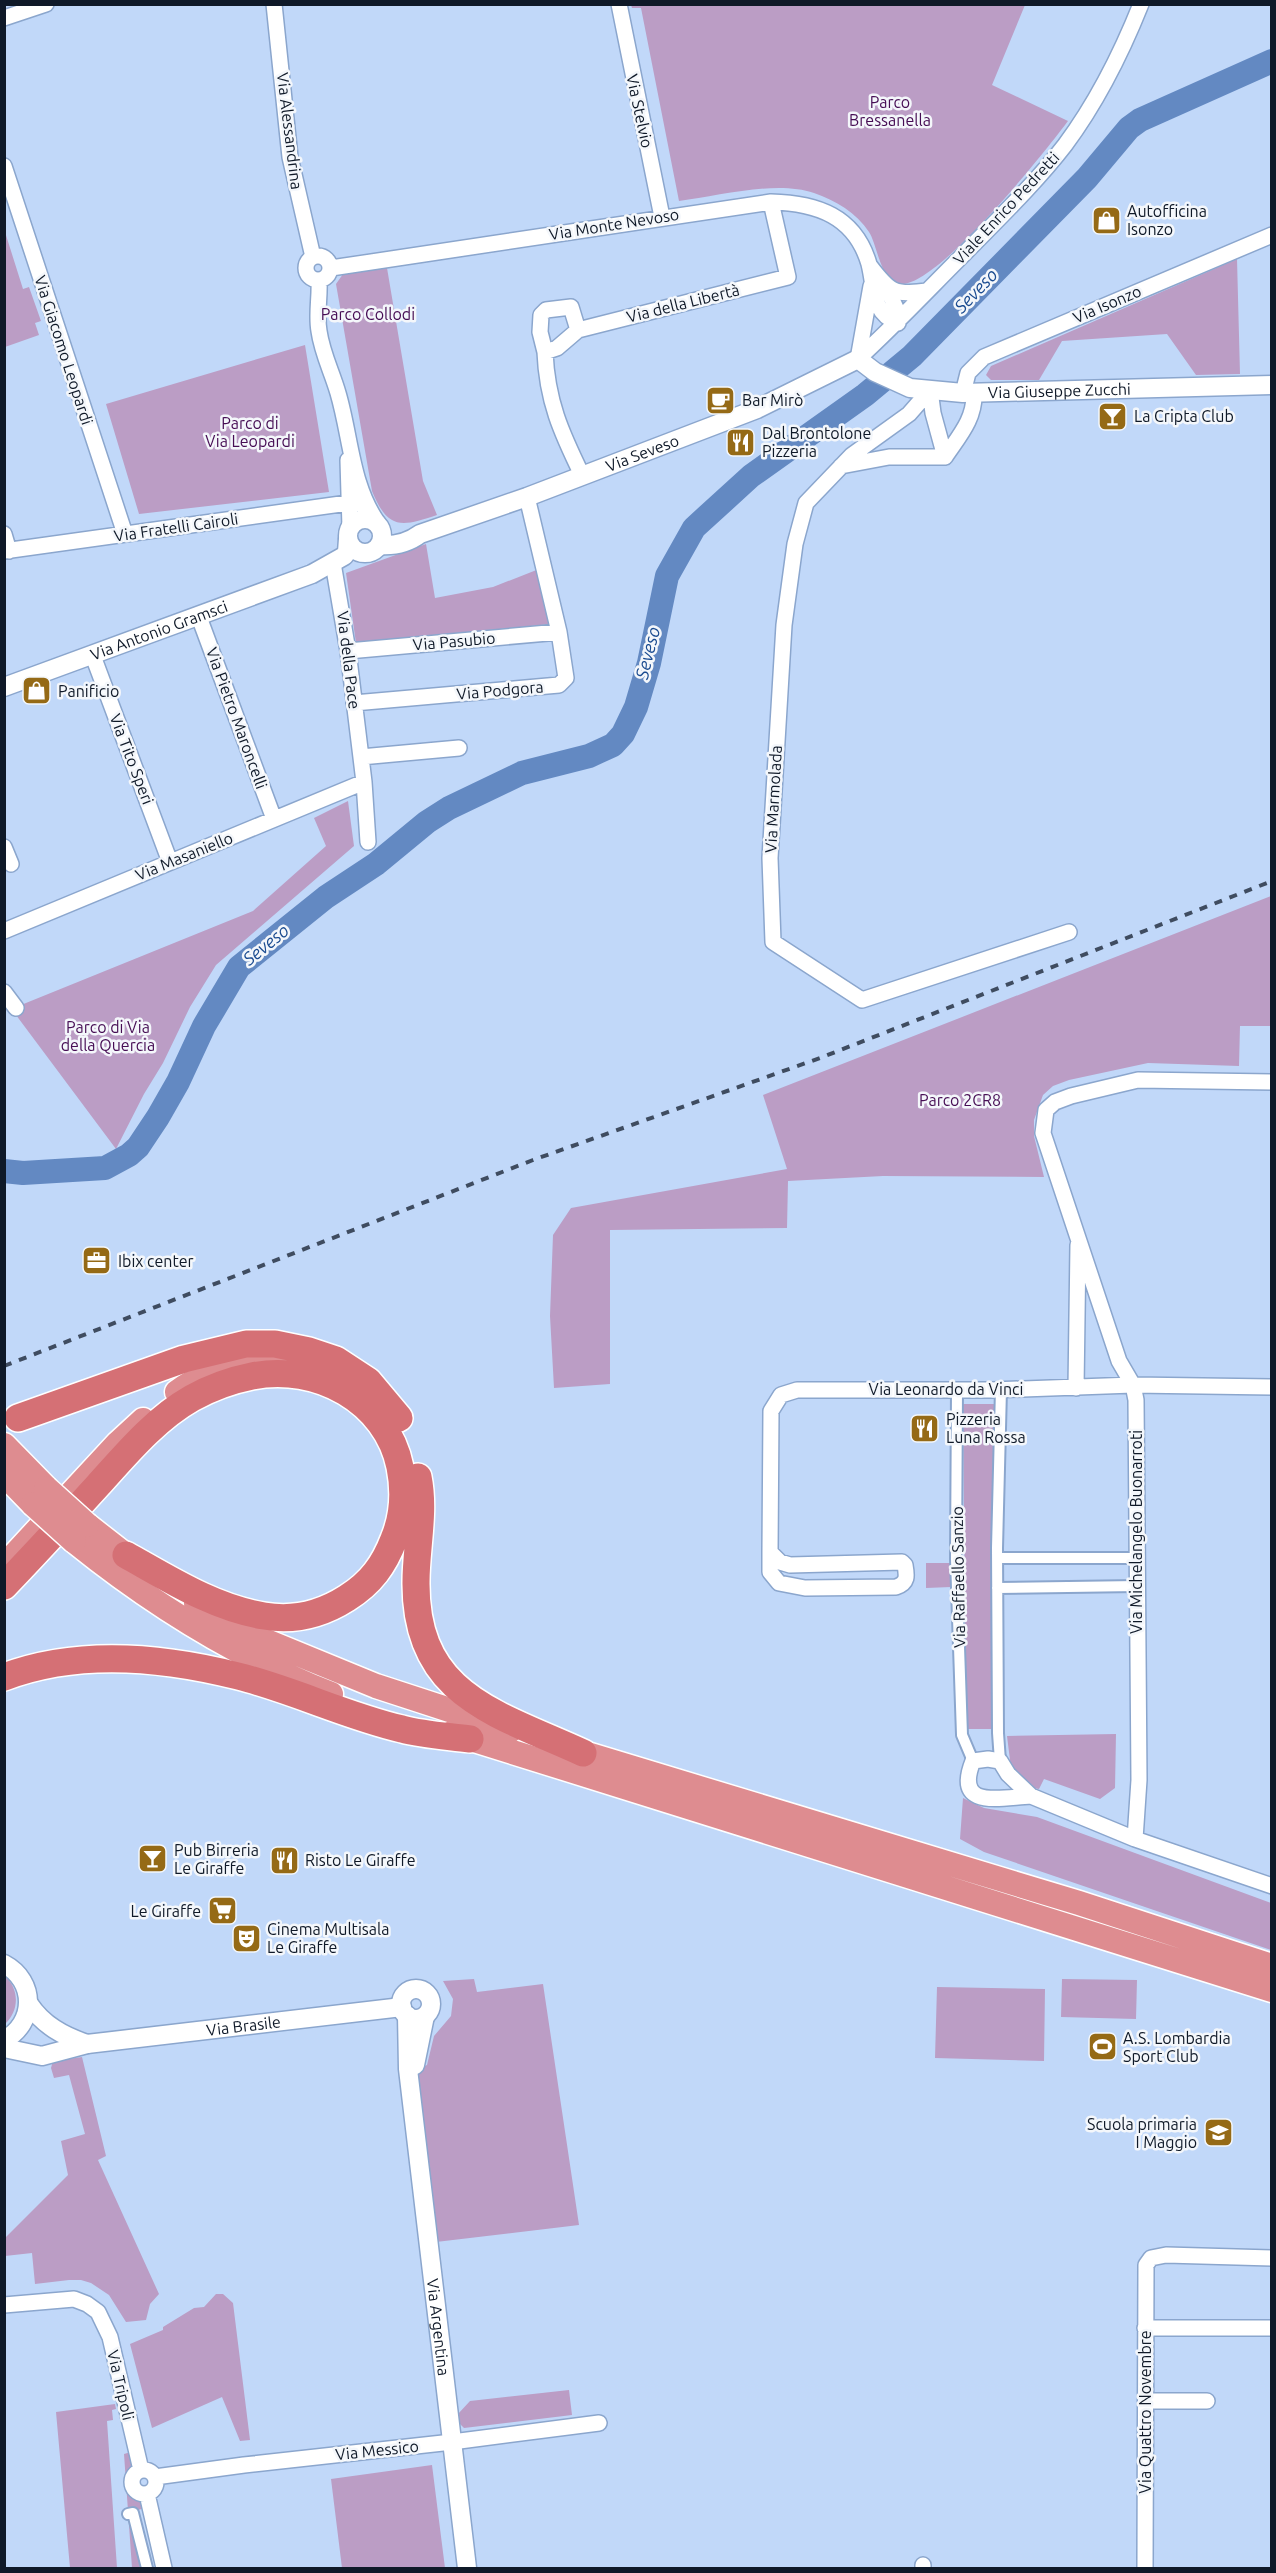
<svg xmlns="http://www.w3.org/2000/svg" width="1276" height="2573" font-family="Ubuntu,sans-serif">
  <rect width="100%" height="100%" fill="#c1d8f9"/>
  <!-- green -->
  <path fill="#bb9dc5" d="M631,5H1025L992,85L1068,121C1045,152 938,286 901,284C880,282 878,246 869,232C857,213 835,200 814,193C776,180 719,196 679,201L641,8H632Z
    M5,232L23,289L29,287L41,321L35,323L39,335L5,347Z
    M1237,259L1240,374L1196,375L1167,334L1062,341L1039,380H991L986,375L991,366Z
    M387,268L423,481L437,515C401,527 388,530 372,491L336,284L343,274Z
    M305,345L329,492L139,514L106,404Z
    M426,544L435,598L493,587L539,569L551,624L356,643L346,573Z
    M348,801L354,846L216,965L190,1007L163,1063L144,1094L116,1149L16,1015L21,1005L253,911L326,846L314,818Z
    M1271,896V1026H1240L1239,1066L1148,1063L1069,1080L1053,1086L1043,1095L1034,1120V1136L1044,1177L883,1176L788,1181L787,1228L610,1230V1384L554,1388L550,1316L553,1235L571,1208L787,1169L763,1095Z
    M963,1404H994V1729H966Z
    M926,1563H951V1587L926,1588Z
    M1116,1734L1115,1788L1100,1799L1044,1779L1039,1789L1026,1787L1011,1768L1007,1736Z
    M963,1798L984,1808L1037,1817L1271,1903V1950L984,1852L960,1839Z
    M5,1976C20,1990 19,2011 5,2024Z
    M474,1979L477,1992L543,1984L579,2225L436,2242L418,2084V2069L427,2065L434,2036L451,2016L453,1999L443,1981Z
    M1062,1979L1137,1980L1136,2019L1061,2017Z
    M937,1987L1045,1989L1044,2061L935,2058Z
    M82,2057L106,2156L98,2160L159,2294L150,2304L146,2320L126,2322L109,2295L91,2283L81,2280H69L35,2284L32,2253L5,2256V2238L68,2175L61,2141L85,2134L69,2075L54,2078L51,2068L53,2061Z
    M216,2294H223L233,2303L250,2440L240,2441L222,2397L152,2428L130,2344L163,2330V2327L194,2308L204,2307Z
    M569,2390L572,2415L464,2428L460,2424L458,2414L470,2401Z
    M115,2404L116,2409L112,2410L113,2420L107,2421L117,2568H70L56,2412Z
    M131,2452C135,2469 128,2470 129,2482C130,2491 141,2497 145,2508L131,2512L144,2568H132L124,2454Z
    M432,2465L445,2568H342L331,2479Z"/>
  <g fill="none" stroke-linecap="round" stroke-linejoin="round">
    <!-- river -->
    <path stroke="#6389c2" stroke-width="24" d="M4,1171L23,1173L105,1168L129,1155L138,1147L158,1117L178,1082L204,1026L239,967L326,897L376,864L427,822L449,808L522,773L589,756L613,745L623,734L636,707L649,663L667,576L694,528L751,476L865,395L912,356L1087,178L1129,128L1140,120L1272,61"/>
    <defs>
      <path id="pedestrian" d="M957,1390L956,1559L962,1735L973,1761
        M998,1558H1136
        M997,1588L1137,1586
        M1000,1761L998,1733L997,1548L1001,1389
        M128,2514L133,2513L147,2568"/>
      <path id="minor" d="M274,4L290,157L313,257
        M619,4L662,217
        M4,18L46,4
        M4,166L125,534
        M306 268a12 12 0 1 1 24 0a12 12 0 1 1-24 0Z
        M870,266C889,291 894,296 927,291
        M331,268L771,202C817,203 855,216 869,264C875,287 871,313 898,323
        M319,281C320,298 316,314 319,331C322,353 332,372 338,393C351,437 351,485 378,523
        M886,286L896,308L898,323
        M545,352L540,332L541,315L546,310L571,307L578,330
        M858,359C894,326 927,291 962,256C997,220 1034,185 1065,145C1097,102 1121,54 1141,4
        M858,359L871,286
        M930,390L909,414L852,455L806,503L795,544L784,625L770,858L773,942L862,1000L1069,932
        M930,390L933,413L945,457
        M963,393L968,373L984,357L1272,235
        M945,457C959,436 975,419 974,393
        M348,460L350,528
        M841,466L889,457H945
        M582,475C561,432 547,401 545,352L557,348L578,330L788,277L771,202
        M4,534L9,551
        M4,551L348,503L354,502L366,506
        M333,563L348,651L364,782L368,842
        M199,617L274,819
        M348,651L559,632
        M93,656L170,862
        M354,703L559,685L566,678L559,632L527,497
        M361,757L459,748
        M4,847L11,864
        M4,931L364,782
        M4,992L16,1008
        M1076,1388L1078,1245
        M770,1552L780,1562L790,1565L902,1562L905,1565C907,1576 908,1583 896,1587L805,1588L779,1583L770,1572V1552L771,1411L781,1395L797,1390H992L1133,1385L1272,1387
        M988,1759L1000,1761L1008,1774L1031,1796C1002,1797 953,1811 973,1761Z
        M1031,1796L1135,1839L1272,1886
        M1135,1839L1139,1780L1136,1400L1133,1385L1119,1361L1043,1133L1046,1110L1055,1102L1071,1096L1138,1080L1272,1082
        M4,2305L74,2299L87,2304L98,2312L110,2337L141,2470
        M1145,2328H1272
        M1146,2401H1207
        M132 2482a12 12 0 1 1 24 0a12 12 0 1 1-24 0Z
        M155,2477L244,2465L452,2442L599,2423
        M147,2494L164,2568
        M923,2565V2568
        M1145,2568L1146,2265L1151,2258L1166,2255L1272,2258"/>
      <g id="tertiary">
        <circle cx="365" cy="536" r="17"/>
        <path id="s1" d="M380,545C395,546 408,543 420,534L527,497L757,409L858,359L875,372L910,388L963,393L1272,385"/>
        <path id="s2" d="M4,687L312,574L344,556L347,552L348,539"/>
        <path d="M4,1964C36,1981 36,2023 4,2040"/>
        <circle cx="416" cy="2004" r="15"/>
        <path d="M29,2004C43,2025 63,2036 87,2044"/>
        <path id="s3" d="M407,2015L408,2069L467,2568"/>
        <path id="s4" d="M4,2048L42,2056L87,2044L402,2007"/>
        <path d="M415,2065L425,2016"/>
      </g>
      <path id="trunk" d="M177,1392C215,1365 264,1352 309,1361
        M4,1445L46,1488
        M4,1474L33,1504
        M87,1525L142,1568
        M74,1541C152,1604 237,1657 331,1694
        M4,1566L118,1443L143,1420
        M196,1603L249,1634L376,1686L511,1730
        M452,1733L1272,1990
        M564,1747L1079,1903L1272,1966"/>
      <path id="motorway" d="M18,1418L184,1359L246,1344H275L309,1351L336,1360L368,1381L399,1418
        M418,1477C425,1512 416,1547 416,1582C415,1696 496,1713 583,1753
        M4,1586C36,1553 67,1519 98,1485C126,1454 155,1419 192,1398C210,1388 232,1380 252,1376C317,1363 387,1401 400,1467C405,1492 404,1515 394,1539C384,1565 371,1583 347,1598C322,1614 293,1621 264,1616C214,1608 169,1579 126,1555
        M4,1677C78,1649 163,1657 238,1676C294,1690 346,1716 402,1729C424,1735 447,1736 470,1739"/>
    </defs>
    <!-- pedestrian casing -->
    <use href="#pedestrian" stroke="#8ba6cd" stroke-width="14"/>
    <!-- minor casing -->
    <use href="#minor" stroke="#8ba6cd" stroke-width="18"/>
    <!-- tertiary casing -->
    <use href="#tertiary" stroke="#8ba6cd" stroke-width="21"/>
    <!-- trunk casing -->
    <use href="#trunk" stroke="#fff" stroke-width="27"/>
    <!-- motorway casing -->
    <use href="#motorway" stroke="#fff" stroke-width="30"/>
    <!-- pedestrian -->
    <use href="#pedestrian" stroke="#fff" stroke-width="10"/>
    <!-- minor -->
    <use href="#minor" stroke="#fff" stroke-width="15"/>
    <!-- tertiary -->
    <use href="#tertiary" stroke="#fff" stroke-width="18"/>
    <!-- trunk -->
    <use href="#trunk" stroke="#de8c90" stroke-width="24"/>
    <!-- motorway -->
    <use href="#motorway" stroke="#d57075" stroke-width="27"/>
    <!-- rail -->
    <path stroke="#3f4c60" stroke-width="4" stroke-dasharray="8 8" stroke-linecap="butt" d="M4,1366L533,1160L820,1058L1272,881"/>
    <defs>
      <path id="trunk-bridge" d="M46,1488L87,1525
        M33,1504L74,1541"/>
    </defs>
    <!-- trunk-bridge casing -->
    <use href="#trunk-bridge" stroke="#fff" stroke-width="27" stroke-linecap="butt"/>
    <!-- trunk-bridge -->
    <use href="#trunk-bridge" stroke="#de8c90" stroke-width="24"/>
  </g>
  <!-- icons -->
  <defs>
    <symbol id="shop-square" viewBox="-11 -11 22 22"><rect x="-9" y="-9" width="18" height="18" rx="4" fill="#956a16" stroke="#f4f7fb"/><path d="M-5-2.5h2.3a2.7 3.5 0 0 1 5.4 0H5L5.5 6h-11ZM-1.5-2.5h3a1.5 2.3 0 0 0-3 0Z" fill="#fff"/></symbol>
    <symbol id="cafe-square" viewBox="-11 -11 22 22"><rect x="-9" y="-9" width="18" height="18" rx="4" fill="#956a16" stroke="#f4f7fb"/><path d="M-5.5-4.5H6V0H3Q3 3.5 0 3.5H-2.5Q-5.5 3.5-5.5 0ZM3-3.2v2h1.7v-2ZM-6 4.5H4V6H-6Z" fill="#fff"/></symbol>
    <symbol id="bar-square" viewBox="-11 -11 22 22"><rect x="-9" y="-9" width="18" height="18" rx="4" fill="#956a16" stroke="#f4f7fb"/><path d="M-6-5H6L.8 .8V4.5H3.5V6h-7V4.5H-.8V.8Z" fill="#fff"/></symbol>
    <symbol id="restaurant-square" viewBox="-11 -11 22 22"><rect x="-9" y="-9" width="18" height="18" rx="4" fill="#956a16" stroke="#f4f7fb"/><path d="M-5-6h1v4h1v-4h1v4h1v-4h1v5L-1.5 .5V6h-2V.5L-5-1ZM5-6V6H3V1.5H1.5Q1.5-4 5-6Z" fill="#fff"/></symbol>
    <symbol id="office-square" viewBox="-11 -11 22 22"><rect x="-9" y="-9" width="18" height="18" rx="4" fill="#956a16" stroke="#f4f7fb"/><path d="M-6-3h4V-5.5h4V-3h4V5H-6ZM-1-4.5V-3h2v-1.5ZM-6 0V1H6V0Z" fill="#fff"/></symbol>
    <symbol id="supermarket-square" viewBox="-11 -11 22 22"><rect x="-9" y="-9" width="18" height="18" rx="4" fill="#956a16" stroke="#f4f7fb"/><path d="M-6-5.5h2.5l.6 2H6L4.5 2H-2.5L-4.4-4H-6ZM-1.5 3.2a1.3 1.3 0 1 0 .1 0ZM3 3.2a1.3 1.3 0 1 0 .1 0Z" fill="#fff"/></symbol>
    <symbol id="theatre-square" viewBox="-11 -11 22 22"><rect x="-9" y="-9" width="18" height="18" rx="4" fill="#956a16" stroke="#f4f7fb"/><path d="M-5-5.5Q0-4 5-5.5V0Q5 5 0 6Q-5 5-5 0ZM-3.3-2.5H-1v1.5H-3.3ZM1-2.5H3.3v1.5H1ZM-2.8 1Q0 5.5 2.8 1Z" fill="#fff"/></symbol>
    <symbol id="stadium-square" viewBox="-11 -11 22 22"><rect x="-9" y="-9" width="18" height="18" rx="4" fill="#956a16" stroke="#f4f7fb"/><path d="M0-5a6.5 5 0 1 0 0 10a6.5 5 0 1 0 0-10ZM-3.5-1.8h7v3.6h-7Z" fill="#fff"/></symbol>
    <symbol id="school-square" viewBox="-11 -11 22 22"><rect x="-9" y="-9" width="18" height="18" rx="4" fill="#956a16" stroke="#f4f7fb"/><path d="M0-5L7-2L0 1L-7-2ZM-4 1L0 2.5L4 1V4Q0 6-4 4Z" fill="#fff"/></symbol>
  </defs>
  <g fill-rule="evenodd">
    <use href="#shop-square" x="1090" y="204" width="33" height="33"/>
    <use href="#cafe-square" x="704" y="384" width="33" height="33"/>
    <use href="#bar-square" x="1096" y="400" width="33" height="33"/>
    <use href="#restaurant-square" x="724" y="426" width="33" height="33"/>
    <use href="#shop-square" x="20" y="674" width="33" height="33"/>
    <use href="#office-square" x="80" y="1244" width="33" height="33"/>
    <use href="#restaurant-square" x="908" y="1412" width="33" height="33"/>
    <use href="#bar-square" x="136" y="1842" width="33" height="33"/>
    <use href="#restaurant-square" x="268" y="1844" width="33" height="33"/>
    <use href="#supermarket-square" x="206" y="1894" width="33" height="33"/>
    <use href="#theatre-square" x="230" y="1922" width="33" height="33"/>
    <use href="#stadium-square" x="1086" y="2030" width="33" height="33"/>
    <use href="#school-square" x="1202" y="2116" width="33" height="33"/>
  </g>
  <g text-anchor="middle" stroke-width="5" stroke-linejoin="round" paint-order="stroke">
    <!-- park labels -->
    <g font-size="16" fill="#460d54" stroke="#f4f7fb">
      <text x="890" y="108">Parco<tspan x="890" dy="18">Bressanella</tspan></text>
      <text x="368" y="320">Parco Collodi</text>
      <text x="250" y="429">Parco di<tspan x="250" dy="18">Via Leopardi</tspan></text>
      <text x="108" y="1033">Parco di Via<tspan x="108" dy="18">della Quercia</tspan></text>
      <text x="960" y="1106">Parco 2CR8</text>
    </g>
    <!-- street labels -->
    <g font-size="16" fill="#0f1928" stroke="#f4f7fb">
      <text transform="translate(640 111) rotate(78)" y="6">Via Stelvio</text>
      <text transform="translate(290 131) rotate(83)" y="6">Via Alessandrina</text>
      <text transform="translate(1006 208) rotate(-47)" y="6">Viale Enrico Pedretti</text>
      <text transform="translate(614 224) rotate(-9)" y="6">Via Monte Nevoso</text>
      <text transform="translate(683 303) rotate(-14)" y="6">Via della Libertà</text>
      <text transform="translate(1107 304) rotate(-23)" y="6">Via Isonzo</text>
      <text transform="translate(64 350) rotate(72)" y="6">Via Giacomo Leopardi</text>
      <text dy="6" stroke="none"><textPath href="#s1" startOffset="724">Via Giuseppe Zucchi</textPath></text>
      <text dy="6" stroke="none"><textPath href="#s1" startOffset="279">Via Seveso</textPath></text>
      <text transform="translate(176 527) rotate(-8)" y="6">Via Fratelli Cairoli</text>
      <text dy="6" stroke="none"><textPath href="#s2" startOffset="165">Via Antonio Gramsci</textPath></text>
      <text transform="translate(454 641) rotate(-5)" y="6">Via Pasubio</text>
      <text transform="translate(349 660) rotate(83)" y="6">Via della Pace</text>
      <text transform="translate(500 690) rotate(-5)" y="6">Via Podgora</text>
      <text transform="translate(237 718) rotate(70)" y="6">Via Pietro Maroncelli</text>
      <text transform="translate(132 759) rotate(69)" y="6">Via Tito Speri</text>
      <text transform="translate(773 799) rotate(-87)" y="6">Via Marmolada</text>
      <text transform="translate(184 856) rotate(-22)" y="6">Via Masaniello</text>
      <text x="946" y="1395">Via Leonardo da Vinci</text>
      <text transform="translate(1136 1532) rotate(-90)" y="6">Via Michelangelo Buonarroti</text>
      <text transform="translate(958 1577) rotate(-91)" y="6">Via Raffaello Sanzio</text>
      <text dy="6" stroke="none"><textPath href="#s4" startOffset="243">Via Brasile</textPath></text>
      <text dy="6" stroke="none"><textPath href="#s3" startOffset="314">Via Argentina</textPath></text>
      <text transform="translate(121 2385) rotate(77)" y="6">Via Tripoli</text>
      <text transform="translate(1145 2412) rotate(-90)" y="6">Via Quattro Novembre</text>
      <text transform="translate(377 2450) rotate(-6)" y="6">Via Messico</text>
    </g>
    <!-- poi labels -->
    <g font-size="16" fill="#0f1928" stroke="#f4f7fb" text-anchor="start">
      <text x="1127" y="217">Autofficina<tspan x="1127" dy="18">Isonzo</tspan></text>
      <text x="742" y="406">Bar Mirò</text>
      <text x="1134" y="422">La Cripta Club</text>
      <text x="762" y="439">Dal Brontolone<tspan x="762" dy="18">Pizzeria</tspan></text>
      <text x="58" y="697">Panificio</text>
      <text x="118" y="1267">Ibix center</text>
      <text x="946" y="1425">Pizzeria<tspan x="946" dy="18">Luna Rossa</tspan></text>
      <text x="174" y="1856">Pub Birreria<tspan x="174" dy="18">Le Giraffe</tspan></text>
      <text x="305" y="1866">Risto Le Giraffe</text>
      <text x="201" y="1917" text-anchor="end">Le Giraffe</text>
      <text x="267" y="1935">Cinema Multisala<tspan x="267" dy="18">Le Giraffe</tspan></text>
      <text x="1123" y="2044">A.S. Lombardia<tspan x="1123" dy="18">Sport Club</tspan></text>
      <text x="1197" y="2130" text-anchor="end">Scuola primaria<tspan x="1197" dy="18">I Maggio</tspan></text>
    </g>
    <!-- water labels -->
    <g font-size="18" font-style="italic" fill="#1a4b90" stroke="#f4f7fb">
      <text transform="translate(976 291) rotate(-46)" y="6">Seveso</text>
      <text transform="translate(648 653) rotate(-76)" y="6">Seveso</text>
      <text transform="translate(266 945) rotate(-39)" y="6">Seveso</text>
    </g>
  </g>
  <!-- border -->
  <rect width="1276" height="2573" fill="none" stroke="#0f1928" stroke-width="12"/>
</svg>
